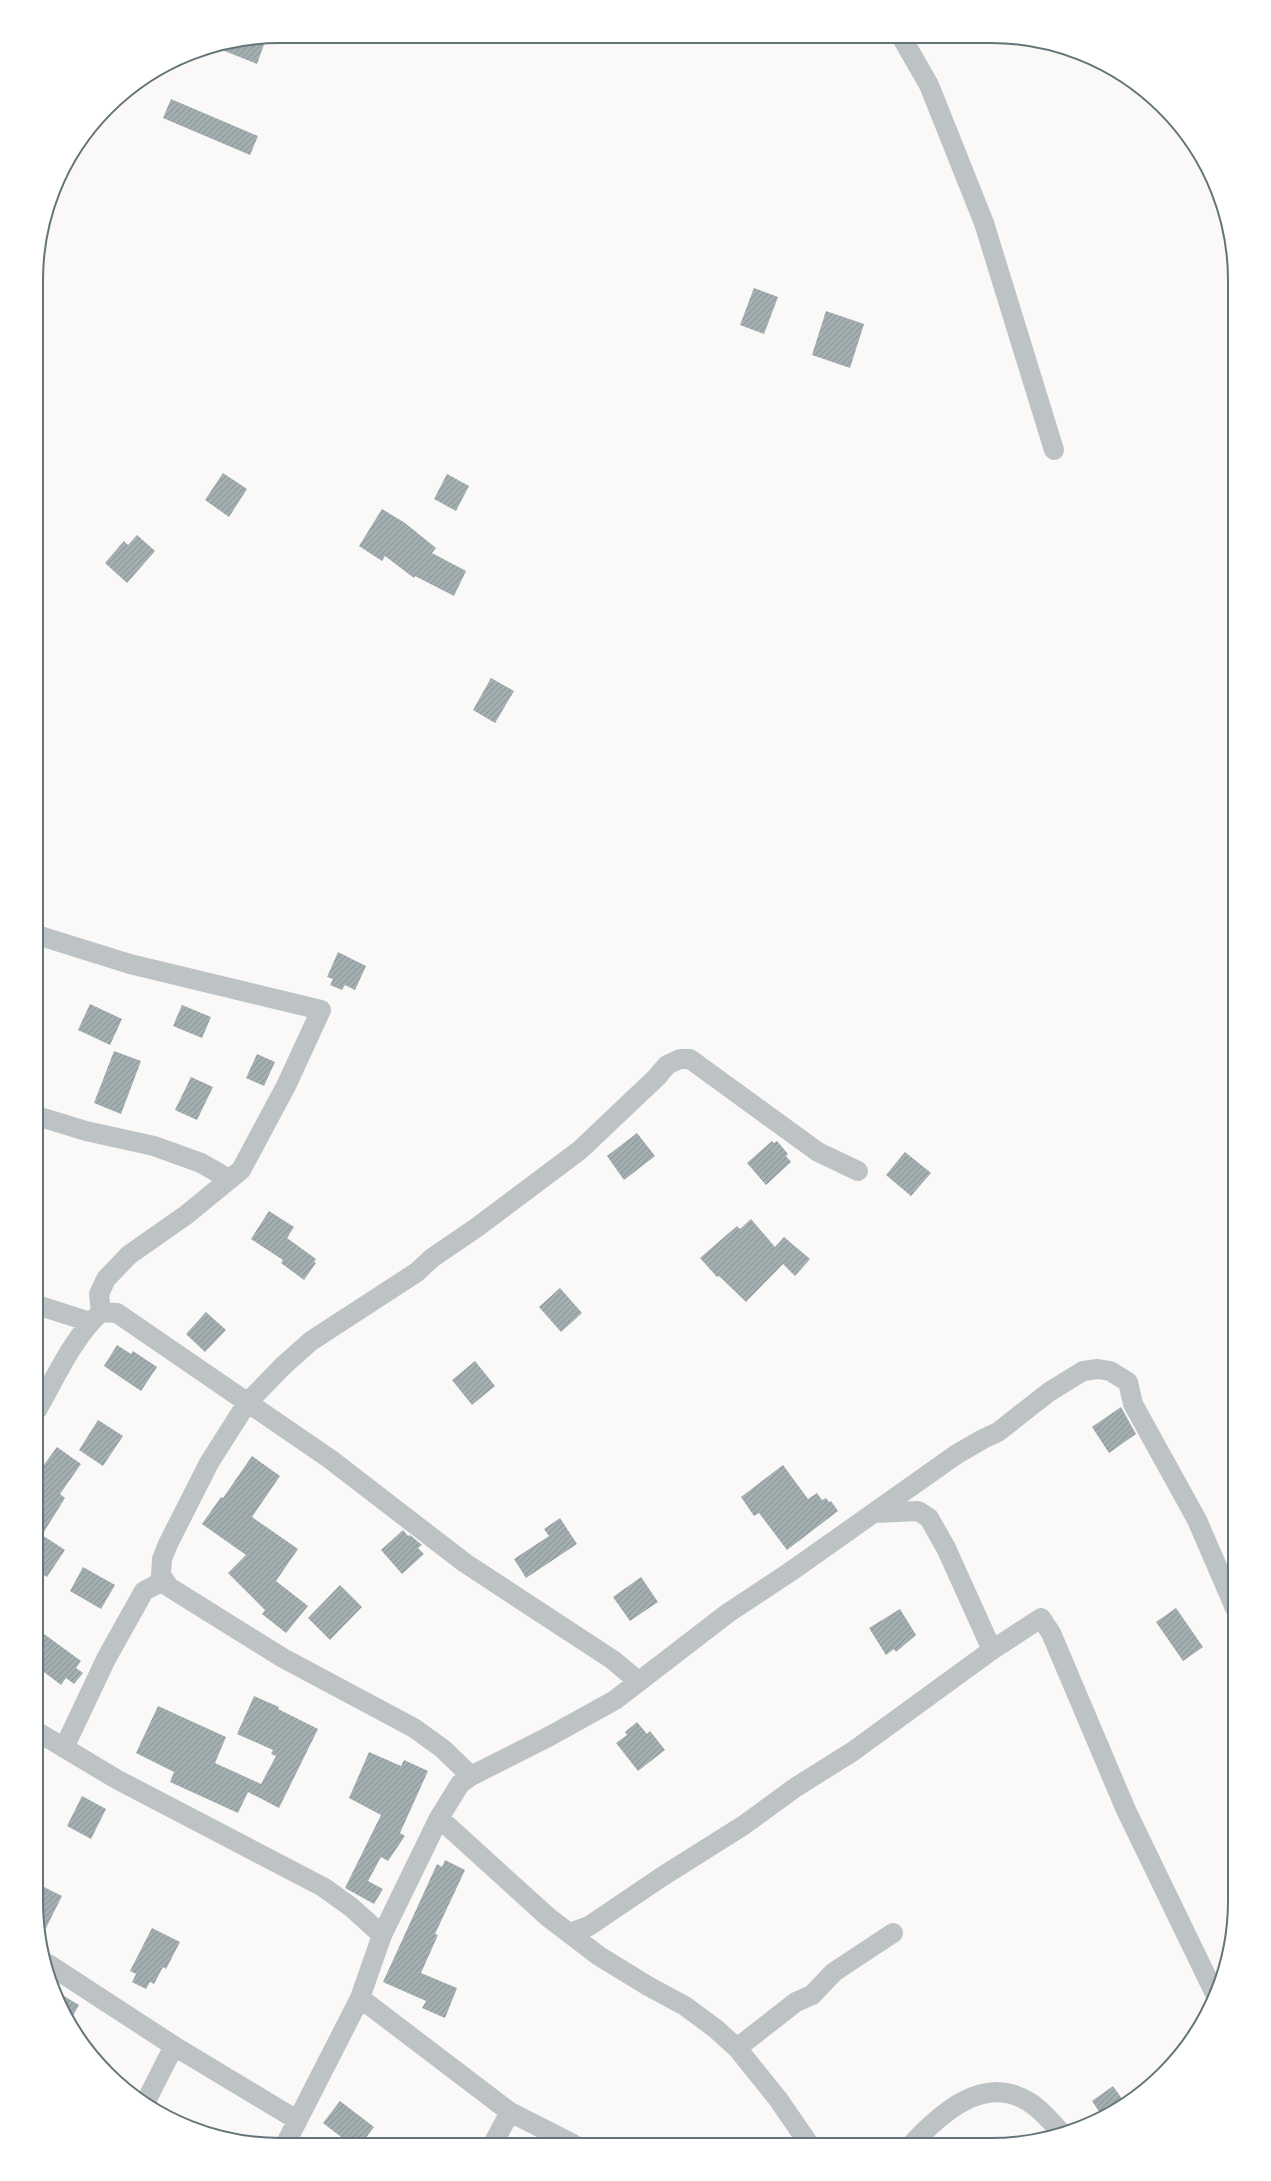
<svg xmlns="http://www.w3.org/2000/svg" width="1271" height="2181" font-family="'Space Grotesk',sans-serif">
  <defs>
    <pattern id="building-hatch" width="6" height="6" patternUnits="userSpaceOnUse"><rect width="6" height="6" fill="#a3aeb0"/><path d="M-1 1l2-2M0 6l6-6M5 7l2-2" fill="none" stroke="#889294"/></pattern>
  </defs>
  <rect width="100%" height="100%" fill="#faf9f8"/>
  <!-- building -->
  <path fill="url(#building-hatch)" d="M266,39L257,64L217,48Z
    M171,99L258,136L250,155L163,118Z
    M754,288L778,297L764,334L740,325Z
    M826,311L864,324L850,368L812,355Z
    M223,473L247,489L229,517L205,500Z
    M447,474L469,486L456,511L434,499Z
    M382,509L405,523L436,548L432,553L466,571L454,596L415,576L414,578L385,556L382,561L359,546Z
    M137,535L155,551L127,583L105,563L124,541L128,545Z
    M491,678L514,691L495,723L473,710Z
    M338,952L366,966L355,990L345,985L342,990L330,985L333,979L327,977Z
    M90,1004L122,1019L110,1045L78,1030Z
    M182,1005L211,1017L202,1038L173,1026Z
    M114,1051L141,1061L121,1114L94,1103Z
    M257,1054L275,1062L264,1086L246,1078Z
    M191,1077L213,1087L197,1120L175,1110Z
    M637,1133L655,1156L624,1180L607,1156Z
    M772,1141L774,1143L777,1141L788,1154L786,1156L791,1162L766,1185L747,1163Z
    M905,1152L931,1173L911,1196L886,1175Z
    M269,1211L294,1227L287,1238L316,1259L314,1262L316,1263L304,1280L281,1263L283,1260L251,1239Z
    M751,1219L775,1247L784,1237L810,1259L795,1276L783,1264L746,1302L719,1276L717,1277L700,1258L737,1226L740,1229Z
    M560,1288L582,1313L561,1332L539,1307Z
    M206,1312L226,1330L205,1352L186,1334Z
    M117,1345L131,1354L133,1351L157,1367L141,1391L104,1366Z
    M475,1361L495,1386L472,1405L452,1380Z
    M1121,1407L1136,1434L1109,1453L1092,1427Z
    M98,1420L123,1436L103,1466L79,1450Z
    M57,1447L81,1464L60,1494L65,1498L42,1535L65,1550L47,1577L36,1570L37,1480L42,1471L40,1470Z
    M252,1456L280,1476L252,1517L298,1549L276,1581L308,1606L286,1633L262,1614L265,1610L228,1573L246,1555L202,1524L221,1497L223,1498Z
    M783,1465L808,1499L817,1493L822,1500L826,1498L829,1502L831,1501L838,1511L787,1550L759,1513L754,1516L741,1497Z
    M560,1518L577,1544L526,1578L514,1559L549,1536L544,1529Z
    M403,1530L408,1536L410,1535L422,1545L418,1548L424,1554L402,1574L381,1550Z
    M83,1567L115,1585L101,1609L70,1591Z
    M641,1577L658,1602L630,1621L613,1597Z
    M340,1585L362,1607L330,1640L308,1618Z
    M1176,1608L1203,1647L1183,1661L1156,1622Z
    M900,1609L916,1635L896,1652L894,1649L886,1655L869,1628Z
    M36,1628L81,1661L76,1668L83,1673L74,1684L66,1678L61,1685L36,1666Z
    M254,1696L279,1707L278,1709L318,1729L279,1808L248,1792L238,1813L170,1782L174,1772L136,1753L158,1706L226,1737L215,1763L261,1784L276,1756L271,1754L273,1750L237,1734Z
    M637,1722L647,1734L650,1731L665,1750L638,1771L616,1743L627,1735L625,1732Z
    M369,1752L401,1766L404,1760L428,1771L400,1833L405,1836L388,1861L381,1857L368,1881L383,1889L374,1904L345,1888L381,1815L349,1798Z
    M82,1796L106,1809L91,1839L67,1826Z
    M445,1860L465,1870L435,1934L438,1935L421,1973L457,1988L445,2018L422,2008L426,2001L383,1982L437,1864L442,1867Z
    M36,1883L62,1896L43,1934L36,1901Z
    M152,1928L180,1942L166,1969L163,1967L154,1984L150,1982L146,1989L132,1982L136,1974L130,1971Z
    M54,1990L79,2005L70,2021L54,1994Z
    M1113,2086L1125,2103L1102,2116L1092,2101Z
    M340,2101L374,2127L362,2143H349L323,2123Z"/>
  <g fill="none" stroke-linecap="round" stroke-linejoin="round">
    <!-- street -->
    <path stroke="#bdc3c5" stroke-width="20" d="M902,38L929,85L984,223L1054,450
      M37,935L130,964L321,1010L286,1086L241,1170L186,1215L129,1255L106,1279L99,1294L101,1312
      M37,1116L86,1131L154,1146L201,1163L229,1179
      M37,1305L90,1322
      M37,1410C56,1377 72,1339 101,1312L117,1313L330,1459L465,1563L613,1660L638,1681
      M875,1513L918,1511L929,1518L946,1548L992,1650
      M36,1731L118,1780L323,1887L351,1907L382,1935
      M64,1748L106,1659L144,1591L163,1581
      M471,1776L443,1749L414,1728L283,1658L169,1587L161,1575L162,1559L168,1544L209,1463L247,1403L283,1366L311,1341L417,1272L432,1258L476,1228L580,1150L657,1077L667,1065L680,1059H690L818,1152L858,1171
      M439,1818L548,1917L599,1956L648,1986L685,2006L716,2029L737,2048L778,2099L809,2144
      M570,1933L589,1926L663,1876L744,1825L796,1787L852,1752L992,1650L1041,1618L1051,1633L1126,1810L1216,1996
      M48,1964L174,2046L297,2120
      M360,1998L510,2112L573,2144
      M737,2048L796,2002L812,1995L834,1972L893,1933
      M145,2103L174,2046
      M286,2143L360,1998L382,1935L439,1818L460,1784L471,1776L550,1736L615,1700L728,1613L790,1572L957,1454L983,1439L998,1432L1049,1392L1083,1371L1098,1369L1110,1371L1128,1382L1133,1404L1197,1520L1235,1608
      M493,2144L510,2112
      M911,2145C940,2114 984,2073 1029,2102C1041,2109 1050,2121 1060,2131"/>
  </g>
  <!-- crop -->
  <path d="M0 0H1271V2181H0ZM280 43H991A237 237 0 0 1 1228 280V1901A237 237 0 0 1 991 2138H280A237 237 0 0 1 43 1901V280A237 237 0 0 1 280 43Z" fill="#fff" fill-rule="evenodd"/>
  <path fill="none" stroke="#647579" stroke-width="2" d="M280 43H991A237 237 0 0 1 1228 280V1901A237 237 0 0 1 991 2138H280A237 237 0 0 1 43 1901V280A237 237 0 0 1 280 43Z"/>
</svg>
